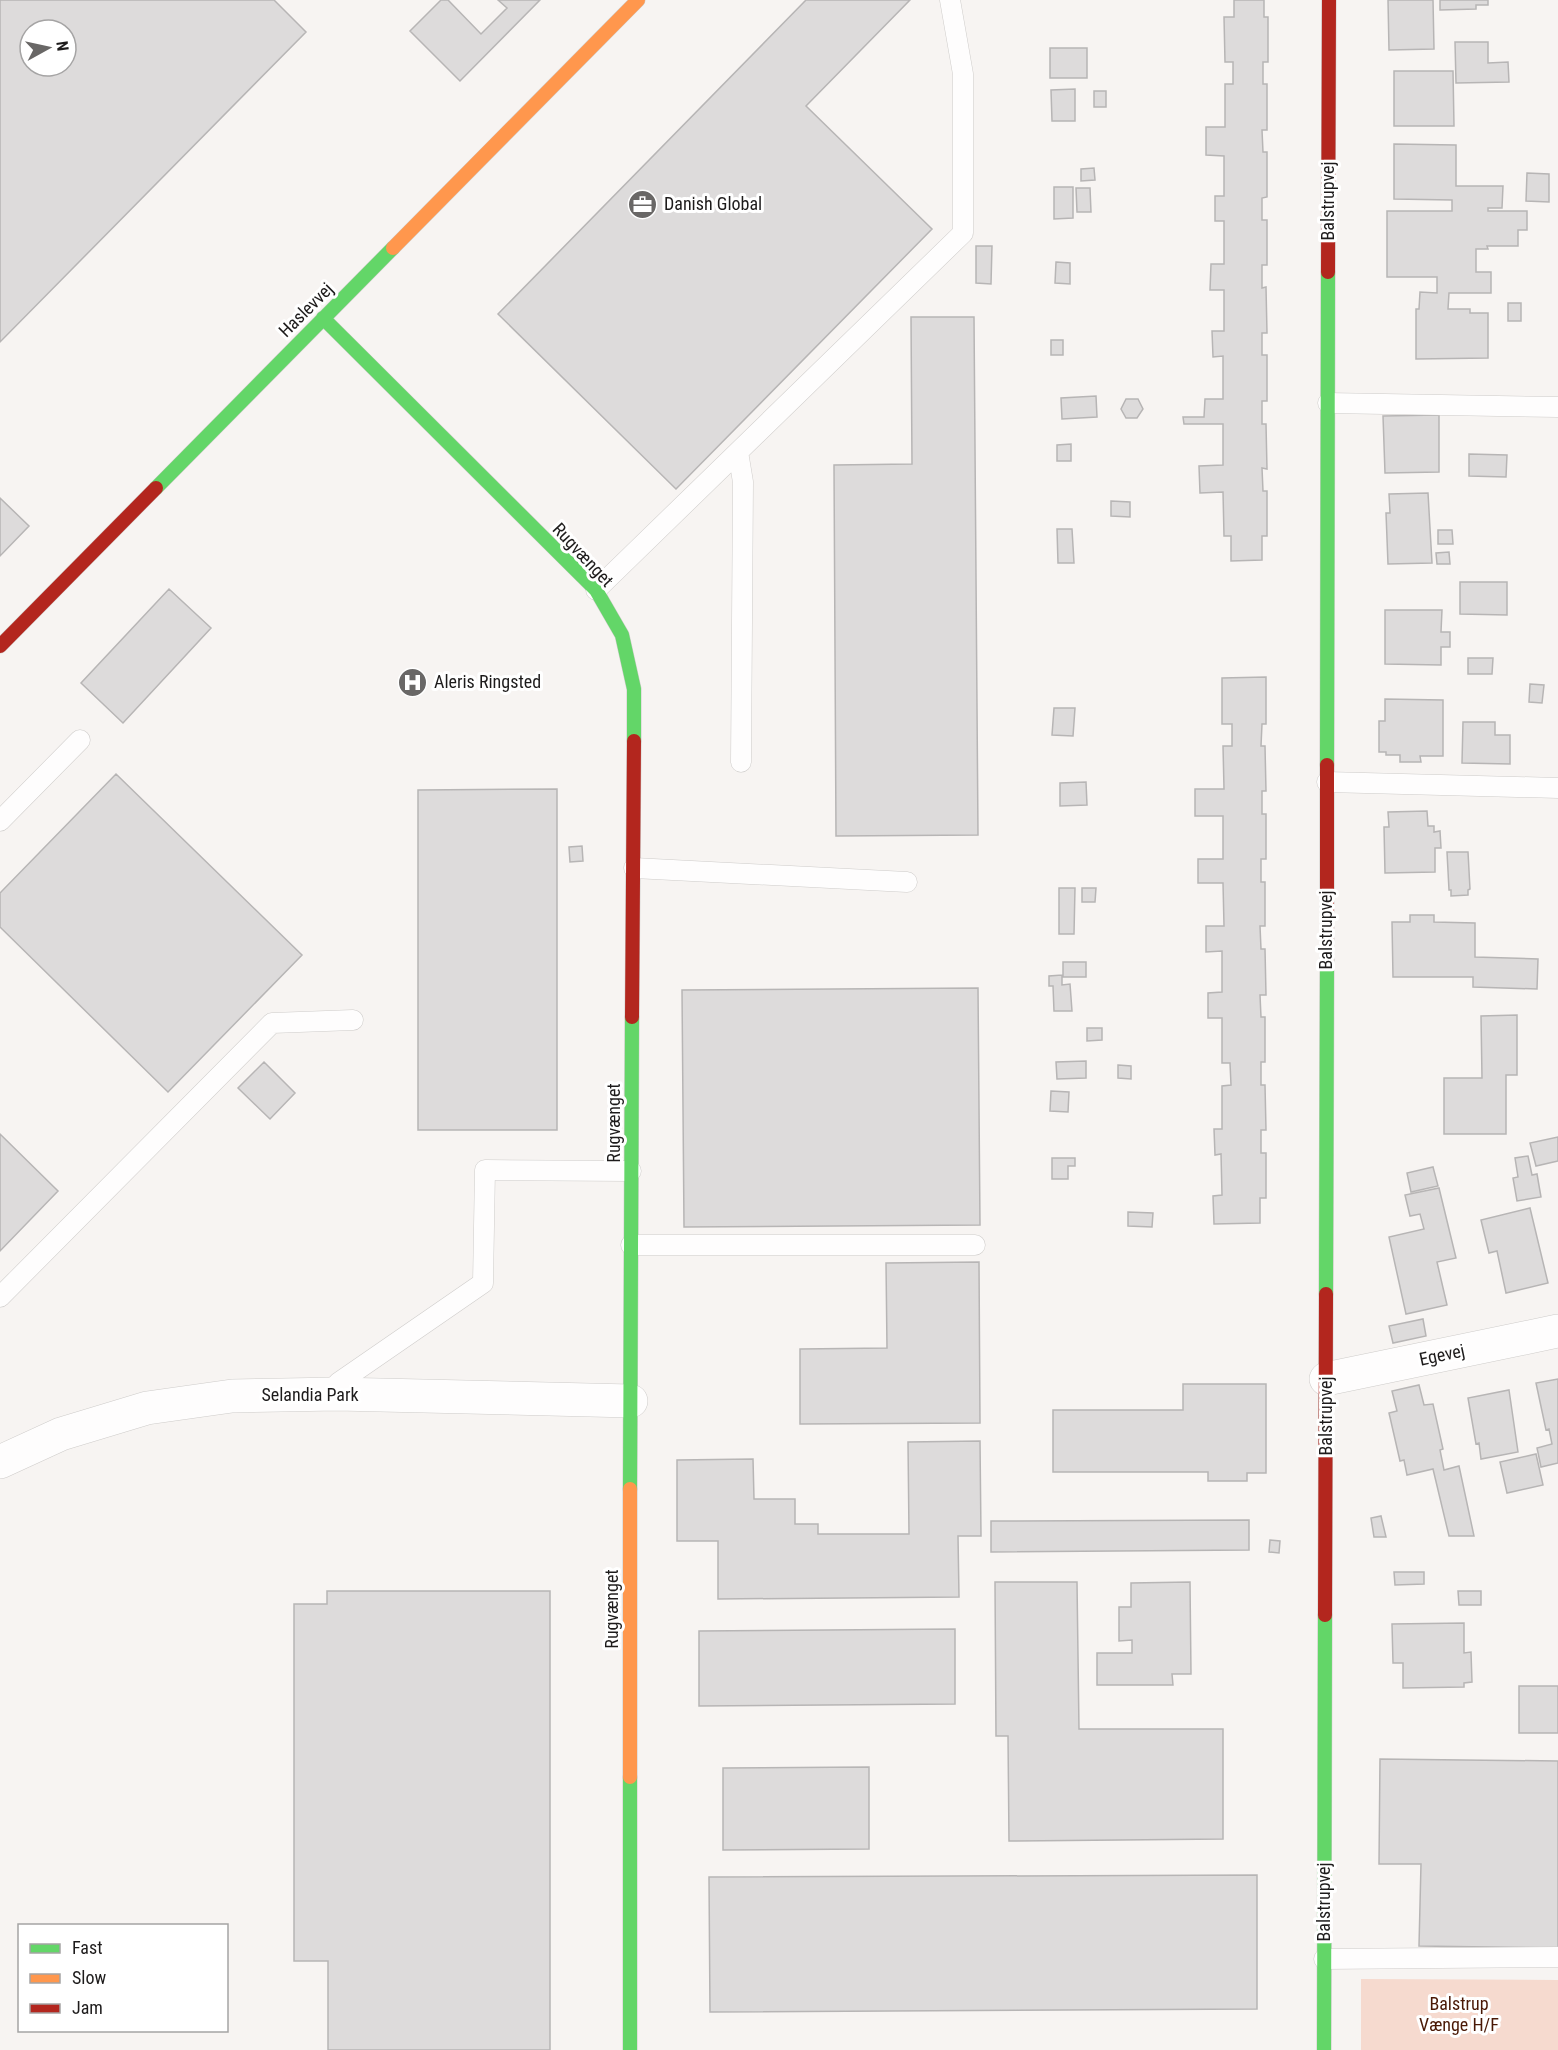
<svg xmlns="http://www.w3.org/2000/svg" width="1558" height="2050" font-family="'Roboto Condensed',sans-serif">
  <rect width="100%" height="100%" fill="#f7f4f2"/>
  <!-- green -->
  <path fill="#f6dacf" d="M1361,1979L1558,1980V2050H1361Z"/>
  <!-- building -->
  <path fill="#dddbdb" stroke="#b7b5b5" stroke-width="1.5" fill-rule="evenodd" d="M0,0H274L306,32L0,342ZM30,30H66V66H30Z
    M441,0H448L481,34L507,8L498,0H540L460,81L410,31Z
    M806,0H910L806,106L932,229L676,489L498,314Z
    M1234,0H1264V17H1268V62H1263V84H1267V130H1262L1263,152H1267V197L1262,198V220H1267V265H1262V288L1266,287L1267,333H1262V355H1267V401H1262V424H1266L1267,469L1262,468L1263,491H1267V536H1262V560L1231,561V536H1224L1223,492L1200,493L1199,466L1223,465V424H1184L1183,417H1204L1205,399H1223V356L1213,357L1212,331H1224V290H1210L1211,264H1224V221H1215V196H1224V156L1206,155V127H1225V84H1233V62H1225L1224,17H1234Z
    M1388,0H1433L1434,49L1389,50Z
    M1440,0H1488V5H1476V9L1440,10Z
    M1455,42H1488V63L1508,62L1509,82L1456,83Z
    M1050,48H1087V78H1050Z
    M1394,71H1453L1454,126H1394Z
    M1075,89V121H1052L1051,90Z
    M1094,91H1106V107H1094Z
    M1394,144L1456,145V186H1503L1502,208H1488V211H1527V230H1518V246H1487L1488,249H1476V272H1491V293H1449L1448,309H1470V313H1488V358L1416,359V309H1419L1420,292L1437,293V277H1387V211H1452V200L1394,199Z
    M1094,168L1095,180L1081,181V169Z
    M1527,173L1549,174V202L1526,201Z
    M1054,187H1073V218L1054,219Z
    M1076,188H1090L1091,212H1077Z
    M976,246H992L991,284L976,283Z
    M1056,262L1070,263V284L1055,283Z
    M1508,303H1521V321H1508Z
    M911,317H974L978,835L836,836L834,465L912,464Z
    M1051,340H1063V355H1051Z
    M1096,396L1097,417L1062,419L1061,398Z
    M1126,399H1138L1143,409L1137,418H1126L1121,409Z
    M1439,415V472L1385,473L1383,416Z
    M1071,444V461H1057V445Z
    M1469,454L1507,455L1506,477L1469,476Z
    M1428,493L1432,563L1388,564L1386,513H1390L1389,494Z
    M0,498L29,526L0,556Z
    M1111,501L1130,502V517L1111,516Z
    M1057,529H1072L1074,563H1058Z
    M1438,530H1452L1453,544H1438Z
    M1449,552L1450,564H1437L1436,553Z
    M1460,582H1507V615L1460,614Z
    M169,589L211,628L123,723L81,683Z
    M1385,610H1442L1441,632H1450V647H1441V665L1385,664Z
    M1468,658H1493L1492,674H1468Z
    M1266,677V724H1262L1261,746H1265L1266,791H1262V814H1266V859H1261V882H1265V926H1260L1261,949H1265L1266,995H1260L1261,1017H1265V1062H1261V1085H1265L1266,1130H1261V1153H1266V1198H1260V1223L1214,1224L1213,1196L1222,1195L1221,1154L1215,1155L1214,1129H1222V1086L1231,1085L1230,1063H1222V1018H1208V993L1222,992V951L1206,952V926H1224L1223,883H1198V859H1223V816H1195V789H1224L1223,746H1232V724H1222V678Z
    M1530,684L1544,685L1542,703L1529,702Z
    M1385,699L1443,700V756H1420L1421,762H1400V755H1386V752H1379V721H1385Z
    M1054,708H1075L1073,736L1052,735Z
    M1463,722H1495V735H1510V764L1462,763Z
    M116,774L302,955L168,1092L0,927V893Z
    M1086,782L1087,805L1060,806V783Z
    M557,789V1130H418V790Z
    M1427,811L1428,826H1434V832L1440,831L1441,848H1435V872L1385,873L1384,827H1389L1388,812Z
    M582,846L583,861L570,862L569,847Z
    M1447,852H1468L1470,889L1468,890V895L1451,896V890H1449Z
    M1059,888H1075L1074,934H1059Z
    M1082,888H1096L1095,902H1082Z
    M1410,915H1434V922L1475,923V957L1538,959L1537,989L1473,987V977H1393L1392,922H1410Z
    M1063,962H1086V977H1063Z
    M1062,975V985L1070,984L1072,1011H1054L1053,986H1049V976Z
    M978,988L980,1225L684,1227L682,990Z
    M1517,1015V1075H1506V1134H1444V1078H1482L1481,1016Z
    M1087,1028H1102V1040L1087,1041Z
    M1086,1061V1078L1057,1079L1056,1062Z
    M264,1062L295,1093L270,1119L238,1088Z
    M1118,1065L1131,1066V1079L1118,1078Z
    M1051,1091L1069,1092L1068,1112L1050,1111Z
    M0,1134L58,1191L0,1251Z
    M1558,1137V1161L1536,1166L1530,1143Z
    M1528,1156L1532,1175L1537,1174L1541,1197L1517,1201L1513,1178L1518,1177L1515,1158Z
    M1052,1158H1075V1166H1068V1179H1052Z
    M1433,1167L1438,1186L1411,1192L1407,1173Z
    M1439,1188L1456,1258L1437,1262L1447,1305L1406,1314L1389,1237L1424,1229L1420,1214L1410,1216L1405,1195Z
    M1530,1208L1548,1283L1506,1293L1497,1251L1489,1253L1481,1220Z
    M1128,1212L1153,1213L1152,1227L1128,1226Z
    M979,1262L980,1423L800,1424V1349L887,1348L886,1263Z
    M1423,1319L1426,1336L1393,1343L1389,1326Z
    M1558,1379V1463L1541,1467L1537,1448L1552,1444L1549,1429L1546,1430L1536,1383Z
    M1183,1384H1266V1473H1247V1481H1208V1472H1053V1410H1183Z
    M1419,1385L1424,1405L1433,1404L1443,1449L1440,1450L1444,1470L1459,1466L1474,1536H1449L1433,1469L1407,1475L1404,1460L1400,1461L1389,1413L1397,1411L1392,1391Z
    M1509,1390L1518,1452L1481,1459L1479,1443L1476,1444L1468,1398Z
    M980,1441L981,1536H958L959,1597L718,1599V1541H677V1460L753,1459L754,1499H795V1524H818V1534H909L908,1442Z
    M1536,1454L1543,1485L1507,1493L1500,1462Z
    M1381,1516L1386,1537H1374L1371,1518Z
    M1249,1520V1550L991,1552V1521Z
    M1270,1540L1280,1541L1279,1553L1269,1552Z
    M1394,1572H1424V1584L1395,1585Z
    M995,1582H1077L1079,1729H1223V1839L1009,1841L1008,1736H996Z
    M1190,1582L1191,1674H1172L1173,1685H1097V1653H1132V1640L1119,1641V1607H1131V1583Z
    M327,1591H550V2050H328V1961H294V1604H327Z
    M1458,1591H1481V1605H1459Z
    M1464,1623V1653L1471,1652L1472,1682L1464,1683V1687L1403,1688V1663H1393L1392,1624Z
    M955,1629V1704L699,1706V1631Z
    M1519,1686H1558V1733H1519Z
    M1380,1759L1558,1761V1948L1419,1946L1421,1864H1379Z
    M869,1767V1849L723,1850V1768Z
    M1257,1875V2009L710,2012L709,1877Z"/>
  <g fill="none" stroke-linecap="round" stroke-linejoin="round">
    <defs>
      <path id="lane" d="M1328,403L1558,407
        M738,452L743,482L741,762
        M596,590L963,233V74L950,0
        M1327,782L1558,788
        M0,821L80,740
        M634,868L907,882
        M631,1245H975
        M0,1297L272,1023L353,1020
        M338,1383L483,1283L485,1170L631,1171
        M1324,1959L1558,1957"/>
      <path id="street" d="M1326,1379L1558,1331
        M0,1462L61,1434L147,1408L232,1396L337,1394L631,1401"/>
      <path id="fast" d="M323,318L596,590L622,635L634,689V741
        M156,488L393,248
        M1327,765L1328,272
        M1326,1294L1327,960
        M630,1489L632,1017
        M630,1777V2050
        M1324,2050L1325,1615"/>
      <path id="slow" d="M393,248L638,0
        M630,1489V1777"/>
      <path id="jam" d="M1328,272L1329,0
        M0,646L156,488
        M1327,960V765
        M632,1017L634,741
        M1325,1615L1326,1294"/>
    </defs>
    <!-- lane casing -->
    <use href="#lane" stroke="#ceccca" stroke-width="21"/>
    <!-- street casing -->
    <use href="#street" stroke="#ceccca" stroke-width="34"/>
    <!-- fast casing -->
    <use href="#fast" stroke="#ceccca" stroke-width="15"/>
    <!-- slow casing -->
    <use href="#slow" stroke="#ceccca" stroke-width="15"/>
    <!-- jam casing -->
    <use href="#jam" stroke="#ceccca" stroke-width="15"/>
    <!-- lane -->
    <use href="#lane" stroke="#fefdfd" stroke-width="20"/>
    <!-- street -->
    <use href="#street" stroke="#fefdfd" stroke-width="33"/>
    <!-- fast -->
    <use href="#fast" stroke="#63d668" stroke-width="14"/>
    <!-- slow -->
    <use href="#slow" stroke="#ff974d" stroke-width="14"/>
    <!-- jam -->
    <use href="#jam" stroke="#b3261e" stroke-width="14"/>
  </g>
  <!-- icons -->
  <defs>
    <symbol id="office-disc" viewBox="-11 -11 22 22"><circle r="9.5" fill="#696766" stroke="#fff"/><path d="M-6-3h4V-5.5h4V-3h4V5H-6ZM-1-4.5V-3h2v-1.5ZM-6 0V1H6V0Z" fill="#fff"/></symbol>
    <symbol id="hospital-disc" viewBox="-11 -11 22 22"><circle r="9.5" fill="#696766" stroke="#fff"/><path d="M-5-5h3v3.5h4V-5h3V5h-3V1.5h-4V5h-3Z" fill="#fff"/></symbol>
  </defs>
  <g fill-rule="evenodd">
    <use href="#office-disc" x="626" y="188" width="33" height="33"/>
    <use href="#hospital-disc" x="396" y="666" width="33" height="33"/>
  </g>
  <g text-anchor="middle" stroke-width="6" stroke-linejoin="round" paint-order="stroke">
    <!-- street labels -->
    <g font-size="18" fill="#1d1b1b" stroke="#fff">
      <text transform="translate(1328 201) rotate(-90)" y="6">Balstrupvej</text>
      <text transform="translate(306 310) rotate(-45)" y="6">Haslevvej</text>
      <text transform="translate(583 555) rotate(47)" y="6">Rugvænget</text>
      <text transform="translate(1326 930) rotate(-90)" y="6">Balstrupvej</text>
      <text transform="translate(614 1123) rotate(-90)" y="6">Rugvænget</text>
      <text transform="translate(1442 1355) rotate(-12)" y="6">Egevej</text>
      <text x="310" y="1401">Selandia Park</text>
      <text transform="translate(1326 1416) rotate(-90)" y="6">Balstrupvej</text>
      <text transform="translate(612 1609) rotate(-90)" y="6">Rugvænget</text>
      <text transform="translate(1324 1902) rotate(-90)" y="6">Balstrupvej</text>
    </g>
    <!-- poi labels -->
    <g font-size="18" fill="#1d1b1b" stroke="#fff" text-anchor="start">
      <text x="664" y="210">Danish Global</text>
      <text x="434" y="688">Aleris Ringsted</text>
    </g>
    <!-- park labels -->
    <g font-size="18" fill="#491805" stroke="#fff">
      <text x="1459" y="2010">Balstrup<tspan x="1459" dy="21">Vænge H/F</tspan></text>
    </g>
  </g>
  <!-- legend -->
  <rect x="18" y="1924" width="210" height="108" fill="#ffffff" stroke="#a5a4a4" stroke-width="1.5"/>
  <rect x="30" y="1944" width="30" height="9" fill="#63d668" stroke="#a5a4a4" stroke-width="1.5"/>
  <text x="72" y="1954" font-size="18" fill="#1d1b1b">Fast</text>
  <rect x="30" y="1974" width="30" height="9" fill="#ff974d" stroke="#a5a4a4" stroke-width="1.5"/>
  <text x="72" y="1984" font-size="18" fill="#1d1b1b">Slow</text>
  <rect x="30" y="2004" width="30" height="9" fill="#b3261e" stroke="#a5a4a4" stroke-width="1.5"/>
  <text x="72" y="2014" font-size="18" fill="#1d1b1b">Jam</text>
  <!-- north arrow -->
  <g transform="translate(48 48) rotate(82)"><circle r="28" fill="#ffffff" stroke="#a5a4a4" stroke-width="1.5"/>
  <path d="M0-4.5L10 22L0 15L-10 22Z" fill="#696766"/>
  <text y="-9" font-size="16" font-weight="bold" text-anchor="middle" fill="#1d1b1b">N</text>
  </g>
</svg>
